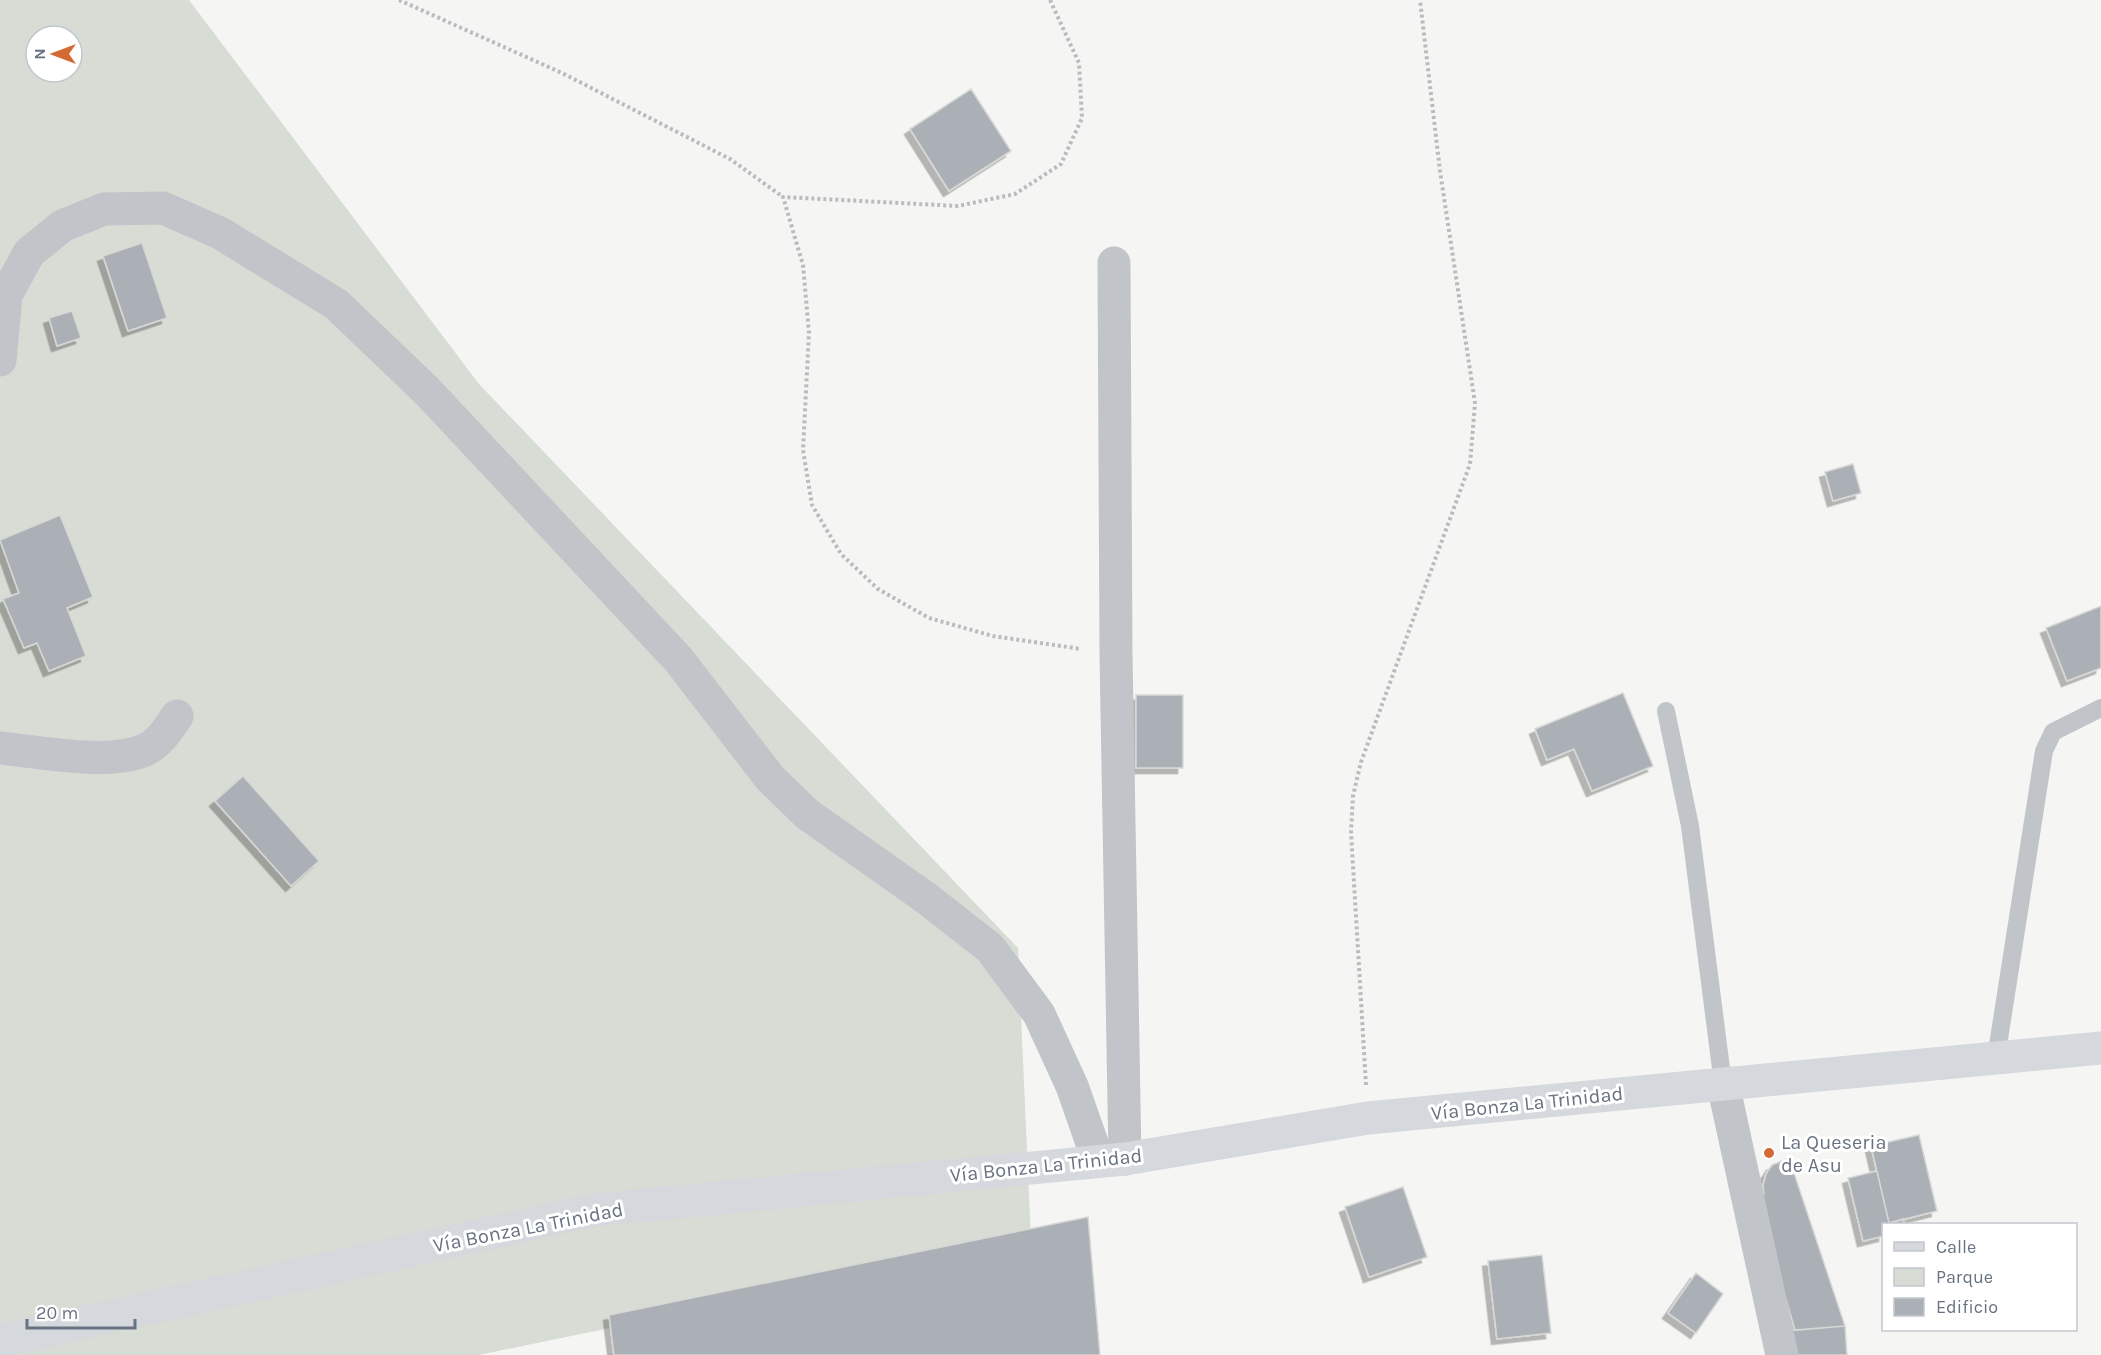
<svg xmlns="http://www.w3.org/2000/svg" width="2101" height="1355" font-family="Karla,sans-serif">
  <defs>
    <filter id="shadow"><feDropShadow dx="-5.5" dy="5.5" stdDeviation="0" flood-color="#0004"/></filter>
  </defs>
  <rect width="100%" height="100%" fill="#f5f6f3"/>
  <!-- green -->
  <path fill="#d7dcd4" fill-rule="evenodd" d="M0,0H189L479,384L1018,948L1031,1241L479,1355H0ZM36,36H72V72H36Z"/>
  <!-- building -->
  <path fill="#aab0b6" stroke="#d7d7d5" stroke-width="1.5" filter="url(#shadow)" d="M971,89L1011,151L949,191L910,129Z
    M142,243L167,318L128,331L103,256Z
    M72,311L81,338L57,346L49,318Z
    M1853,464L1861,493L1833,501L1825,472Z
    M60,515L93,597L67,608L86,656L49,671L37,643L24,648L3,599L19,593L0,540Z
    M2101,606V668L2067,681L2046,628Z
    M1623,693L1653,766L1592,791L1574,749L1547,760L1535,729Z
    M1136,695H1183V768H1136Z
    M243,776L319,861L291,886L215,801Z
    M1919,1135L1937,1211L1889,1223L1871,1146Z
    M1789,1158L1845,1326L1795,1330L1756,1197L1764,1194L1763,1186L1766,1174L1772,1165Z
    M1877,1171L1889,1223L1903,1219L1904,1224H1884V1236L1863,1241L1848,1178Z
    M1403,1187L1427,1257L1369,1277L1345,1207Z
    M1088,1217L1100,1355H614L609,1315Z
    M1542,1255L1551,1333L1497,1339L1488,1261Z
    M1696,1273L1723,1294L1696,1333L1668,1313Z
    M1845,1326L1847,1355H1790L1787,1331Z"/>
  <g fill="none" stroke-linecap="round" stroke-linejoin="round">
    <!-- path -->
    <path stroke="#b9bbbe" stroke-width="4" stroke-dasharray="3 3" stroke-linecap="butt" d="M399,0L562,73L730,159L783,197
      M1050,0L1079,63L1082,118L1061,164L1015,194L958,206L783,197L803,265L809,333L803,450L812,505L841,554L878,589L929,618L993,636L1081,649
      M1366,1085L1351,832L1353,796L1361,762L1470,464L1475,403L1440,171L1420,0"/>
    <!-- lane -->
    <path stroke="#c1c4c8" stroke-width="18" d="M1666,711L1690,826L1723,1084
      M1996,1058L2044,751L2053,732L2101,708"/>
    <!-- street -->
    <path stroke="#c1c4c8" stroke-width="33" d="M1114,263L1116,654L1125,1159
      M0,360L6,295L29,253L62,226L104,209L163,208L220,233L336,304L427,391L678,659L770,778L807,814L926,898L990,948L1039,1014L1072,1086L1098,1160
      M0,748C40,752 108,766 145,750C160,743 168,729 177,716
      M1723,1084L1782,1355"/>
    <!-- secondary -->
    <path stroke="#d5d8dc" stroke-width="33" d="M0,1341L594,1210L1125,1159L1368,1118L2101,1048"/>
  </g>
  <!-- markers -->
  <circle fill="#d56933" stroke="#fff" stroke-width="2" cx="1769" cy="1153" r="6"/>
  <g text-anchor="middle" stroke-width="6" stroke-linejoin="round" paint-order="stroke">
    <!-- street labels -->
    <g font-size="20" fill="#677381" stroke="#fff">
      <text transform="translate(1527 1103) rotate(-6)" y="7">Vía Bonza La Trinidad</text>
      <text transform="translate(1046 1165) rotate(-6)" y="7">Vía Bonza La Trinidad</text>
      <text transform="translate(528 1227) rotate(-11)" y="7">Vía Bonza La Trinidad</text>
    </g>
    <!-- poi labels -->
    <g font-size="20" fill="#677381" stroke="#fff" text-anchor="start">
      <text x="1781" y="1149">La Queseria<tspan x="1781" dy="23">de Asu</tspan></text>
    </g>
  </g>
  <!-- legend -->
  <rect x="1882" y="1223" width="195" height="108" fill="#ffffff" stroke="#c2c7cd" stroke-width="1.5"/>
  <rect x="1894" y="1242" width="30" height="9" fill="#d5d8dc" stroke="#c2c7cd" stroke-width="1.5"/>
  <text x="1936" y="1253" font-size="18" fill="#677381">Calle</text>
  <rect x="1894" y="1268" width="30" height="18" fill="#d7dcd4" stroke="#c2c7cd" stroke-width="1.5"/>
  <text x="1936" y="1283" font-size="18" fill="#677381">Parque</text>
  <rect x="1894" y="1298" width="30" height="18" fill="#aab0b6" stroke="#c2c7cd" stroke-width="1.5"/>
  <text x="1936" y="1313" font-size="18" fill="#677381">Edificio</text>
  <!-- north arrow -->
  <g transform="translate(54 54) rotate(270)"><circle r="28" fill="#ffffff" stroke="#c2c7cd" stroke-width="1.5"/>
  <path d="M0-4.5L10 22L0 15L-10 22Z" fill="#d56933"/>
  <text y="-9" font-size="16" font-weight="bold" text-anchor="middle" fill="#677381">N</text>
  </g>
  <!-- scale -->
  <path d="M27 1319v9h108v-9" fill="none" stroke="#677381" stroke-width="3"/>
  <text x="36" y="1319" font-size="18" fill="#677381" stroke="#ffffff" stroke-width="4.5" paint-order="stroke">20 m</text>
</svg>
